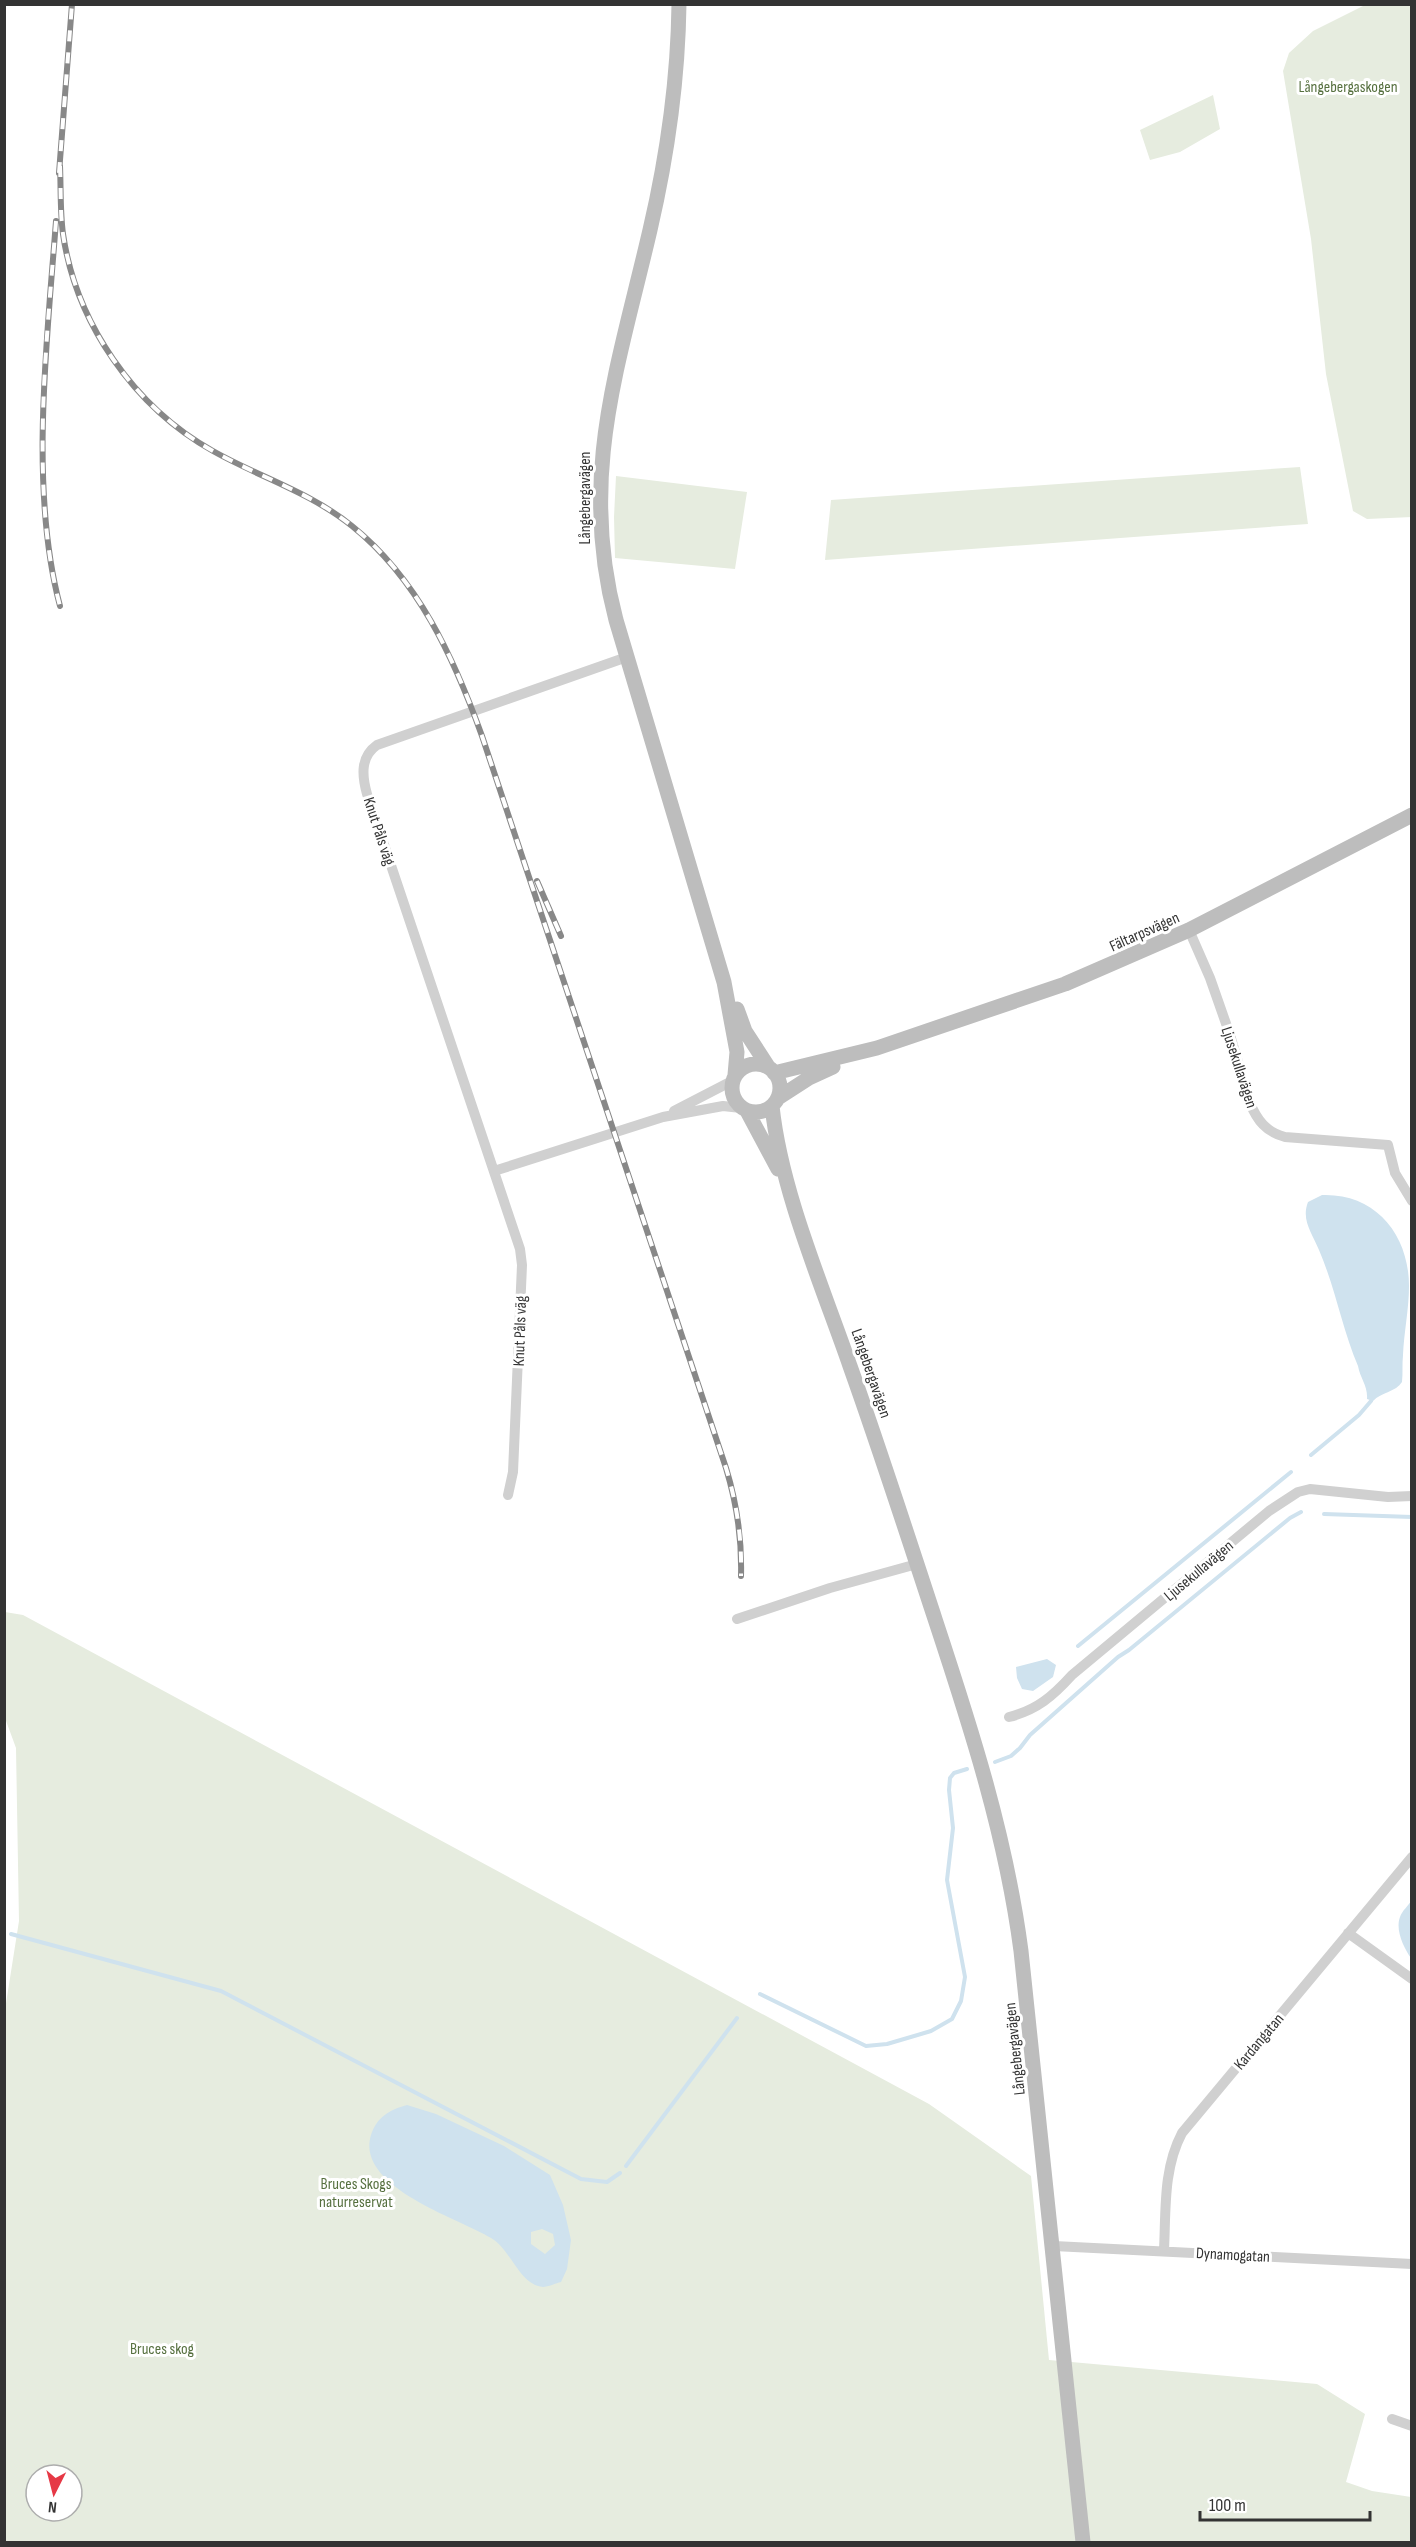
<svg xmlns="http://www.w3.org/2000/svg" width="1416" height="2547" font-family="'Sofia Sans Condensed',sans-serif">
  <rect width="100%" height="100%" fill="#fff"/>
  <!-- green -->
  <path fill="#e6ecdf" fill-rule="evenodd" d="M1367,4L1411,5L1412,517L1367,519L1353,511L1326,374L1311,239L1283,71L1289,53L1313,31Z
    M1213,95L1220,129L1180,152L1150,160L1140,130Z
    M1300,467L1308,524L825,560L831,500Z
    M616,476L747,492L735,569L615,558L614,517Z
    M5,1612L23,1615L929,2104L1031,2176L1049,2360L1317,2384L1365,2414L1346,2482L1372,2491L1411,2497V2542H5L4,2016L19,1921L16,1748L5,1718ZM36,2475H72V2511H36Z"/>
  <!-- water -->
  <path fill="#cfe2ee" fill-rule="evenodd" d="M1322,1195C1375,1193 1409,1234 1409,1286C1409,1309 1404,1332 1403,1355C1402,1364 1403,1373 1402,1382C1396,1392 1381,1392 1373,1401L1367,1399C1368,1386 1360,1378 1358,1366C1342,1328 1335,1287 1319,1250C1312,1233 1301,1220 1308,1202Z
    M1047,1659L1056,1665L1053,1677L1033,1691L1022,1689L1017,1678L1016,1667Z
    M1411,1901V1958C1404,1948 1395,1930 1400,1917C1402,1911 1408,1906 1411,1901Z
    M407,2105L436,2114L504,2146L550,2175L563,2205L571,2240L567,2269L561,2282C556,2283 548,2287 543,2287C519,2285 511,2249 491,2238C458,2218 355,2187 371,2135C377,2117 389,2110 407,2105ZM542,2229L553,2234L555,2245L545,2254L531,2244V2232Z"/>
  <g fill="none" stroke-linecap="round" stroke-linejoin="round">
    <!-- stream -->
    <path stroke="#cfe2ee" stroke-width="4" d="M1311,1455L1359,1415L1371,1401
      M1324,1514L1412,1517
      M1078,1646L1291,1472
      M995,1762L1011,1756L1020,1748L1030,1735L1118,1657L1129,1650L1290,1518L1301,1512
      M11,1934L221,1991L581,2179L607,2182L620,2173
      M760,1994L866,2046L887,2044L931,2031L952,2019L961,2001L965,1977L947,1880L953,1828L949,1790L950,1778L954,1773L967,1769
      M626,2166L737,2018"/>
    <!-- street -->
    <path stroke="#d0d0d0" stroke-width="10" d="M1189,930L1210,978L1230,1035L1250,1103C1257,1120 1266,1132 1285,1137L1388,1145L1395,1173L1412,1201
      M674,1111L732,1081
      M494,1171L663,1117L723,1106L741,1108
      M508,1495L513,1472L522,1265L520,1249L367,794C362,776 360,757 377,745L627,657
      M737,1619L830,1588L917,1564
      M1009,1717C1037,1710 1053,1696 1072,1675L1269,1511L1298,1492L1310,1489L1388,1497L1412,1496
      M1348,1933L1412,1979
      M1054,2246L1412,2264
      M1164,2250C1166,2210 1163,2169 1182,2133L1412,1857
      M1392,2419L1412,2426"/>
    <!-- secondary -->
    <path stroke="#bdbdbd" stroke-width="15" d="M679,4C678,80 667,157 650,230C618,368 578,477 616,620L724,982L737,1052L735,1075
      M737,1009L745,1031L769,1068
      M732 1088a24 24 0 1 1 48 0a24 24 0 1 1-48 0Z
      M774,1073L877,1048L1065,984L1189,930L1412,815
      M778,1098L809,1078L833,1067
      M772,1106C781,1191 822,1285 850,1366C880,1450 907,1534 935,1619C971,1728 1006,1836 1021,1951L1083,2542
      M747,1111L778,1169"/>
    <defs>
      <path id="rail" d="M60,166C61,189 60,212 63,234C76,323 134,407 213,451C259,477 310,492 352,526C418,579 454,658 482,736L726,1468C737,1504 742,1539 741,1576
        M59,173L72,4
        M56,221C47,341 29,490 60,606
        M537,881L561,936"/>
    </defs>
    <!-- rail casing -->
    <use href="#rail" stroke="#888" stroke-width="6"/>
    <!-- rail -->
    <use href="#rail" stroke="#fff" stroke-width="4" stroke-dasharray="11" stroke-linecap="butt"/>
  </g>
  <g text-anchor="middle" stroke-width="6" stroke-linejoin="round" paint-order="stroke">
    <!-- park labels -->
    <g font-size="16" fill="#56703f" stroke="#fff">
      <text x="1348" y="92">Långebergaskogen</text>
      <text x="356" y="2189">Bruces Skogs<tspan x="356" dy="18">naturreservat</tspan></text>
      <text x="162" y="2354">Bruces skog</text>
    </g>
    <!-- street labels -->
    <g font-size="16" fill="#333" stroke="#fff">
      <text transform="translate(584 498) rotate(-90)" y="6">Långebergavägen</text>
      <text transform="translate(380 831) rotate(72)" y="6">Knut Påls väg</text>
      <text transform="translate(1144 931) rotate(-24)" y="6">Fältarpsvägen</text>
      <text transform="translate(1240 1067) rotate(72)" y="6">Ljusekullavägen</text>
      <text transform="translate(519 1331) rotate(-88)" y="6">Knut Påls väg</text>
      <text transform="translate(872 1373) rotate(71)" y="6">Långebergavägen</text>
      <text transform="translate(1198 1570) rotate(-40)" y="6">Ljusekullavägen</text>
      <text transform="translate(1258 2041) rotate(-50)" y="6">Kardangatan</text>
      <text transform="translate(1014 2049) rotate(-96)" y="6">Långebergavägen</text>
      <text transform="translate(1233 2254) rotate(3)" y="6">Dynamogatan</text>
    </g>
  </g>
  <!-- border -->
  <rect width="1416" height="2547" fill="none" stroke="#333333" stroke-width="12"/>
  <!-- north arrow -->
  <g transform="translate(54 2493) rotate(186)"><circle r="28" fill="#ffffff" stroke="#adadad" stroke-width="1.5"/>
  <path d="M0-4.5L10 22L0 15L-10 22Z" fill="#e63946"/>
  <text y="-9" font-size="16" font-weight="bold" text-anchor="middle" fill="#333333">N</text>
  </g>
  <!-- scale -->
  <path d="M1200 2511v9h170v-9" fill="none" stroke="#333333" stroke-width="3"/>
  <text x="1209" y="2511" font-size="18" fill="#333333" stroke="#ffffff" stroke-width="4.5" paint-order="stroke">100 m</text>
</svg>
